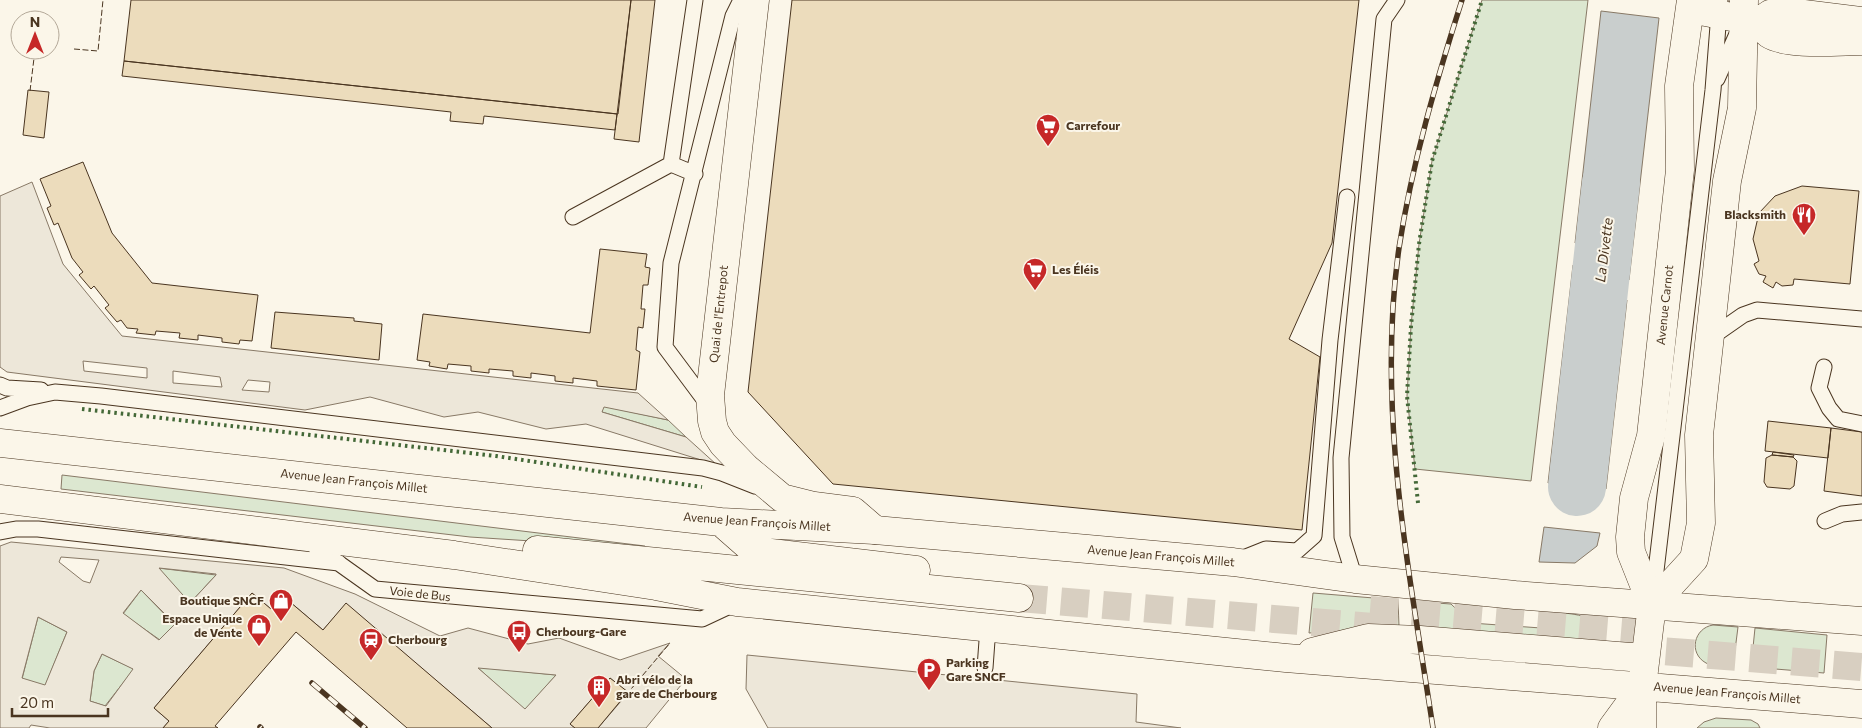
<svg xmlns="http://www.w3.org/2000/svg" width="1862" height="728" font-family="Commissioner,sans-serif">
  <rect width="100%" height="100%" fill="#fbf6e9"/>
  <!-- green -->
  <path fill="#dce7d0" stroke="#887966" d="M1482,0H1588L1531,481L1415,469L1407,396L1411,326L1419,244L1432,161Z
    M603,406L668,420L686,437L602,412Z
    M62,475L645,546V553L562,543L470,537L61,489Z
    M158,568L216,575L190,603Z
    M141,590L175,625L160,640L123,614Z
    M1313,593L1398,600L1399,626L1309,633Z
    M1422,602L1451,604L1471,623L1541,628L1540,641L1426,631Z
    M1564,613C1582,615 1611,619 1592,644L1561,646Z
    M38,617L67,632L45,686L22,679Z
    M1713,625L1738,627L1733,666C1724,666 1713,667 1706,663C1688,653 1694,628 1713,625Z
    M1755,628L1827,635L1824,673L1751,667Z
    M102,654L134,669L105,706L90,701L94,671Z
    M477,667L556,675L525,710Z
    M1716,718L1751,720L1758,724L1760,728H1697L1704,722Z"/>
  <!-- parking -->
  <path fill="#ede7d9" stroke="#887966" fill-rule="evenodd" d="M32,182L63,264L122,336L638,393L668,420L604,407L602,412L686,437L717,465L586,424L546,429L478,412L444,417L370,397L305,410L7,372L0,367V196ZM83,361L147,368V378L84,371ZM173,371L220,377L222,387L173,383ZM248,380L270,382L269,392L242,390Z
    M11,542L284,568L355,594L440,636L468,628L528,644L559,638L620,660L670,643L658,656L686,679L646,728H598L628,693L610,678L570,724L575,728H492L346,604L323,630L283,596L271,609L252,593L154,708L169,721L163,728H50L31,725L29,728H0V546ZM61,557L99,560L90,583L83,581L59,562ZM159,568L216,574V575L190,603ZM141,590L175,624L159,640L123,613ZM38,617L67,632L45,685L22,678ZM102,654L133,669L106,706L90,701L94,671ZM478,668L556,675L525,709Z
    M747,655L1137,694L1136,722L1181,728H768L746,689Z"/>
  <!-- water -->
  <path fill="#c9cecd" stroke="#887966" d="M1601,11L1659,18L1629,280L1575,243Z
    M1573,265L1627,300L1606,489L1548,483Z
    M1544,527L1600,533L1597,546L1575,563L1539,562Z"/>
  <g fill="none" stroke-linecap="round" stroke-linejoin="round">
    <!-- river -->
    <path stroke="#c9cecd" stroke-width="58" d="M1577,487L1611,183"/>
  </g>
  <!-- building -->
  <path fill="#ecdcbc" stroke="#4a3520" d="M131,0H631L618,114L124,61Z
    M631,0H655L639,142L614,139Z
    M792,0H1359L1332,243L1289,339L1320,357L1302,530L833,484L748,392Z
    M124,61L617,114L615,130L484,116L483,124L450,121L451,112L122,76Z
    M28,90L49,92L44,138L23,135Z
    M83,162L112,233L152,283L258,295L252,341L240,340L239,344L222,342V338L198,335V340L179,338L180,333L156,331L155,335L136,333L138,329L127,328L121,320L117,322L105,308L109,305L94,286L91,289L79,275L83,272L72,258L58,223L54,225L47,208L51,206L40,179Z
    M1802,186L1859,191L1850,284L1794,279L1793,285L1782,286L1776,282L1773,288L1763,282L1766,276L1759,274L1754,264L1759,261L1753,239L1759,213L1775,196Z
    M600,249L647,254L645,267L650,268L648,285H643L641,309H645L643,328L638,327L636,350L640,352L636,390L597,386V381L573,378V383L555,381V376L531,373V378L513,376V371L489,369V373L471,371V366L448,364L447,369L429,366L430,362L417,360L423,314L590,333Z
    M275,312L354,318V321L382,324L379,360L271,348Z
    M1768,421L1831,428L1828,458L1765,451Z
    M1831,428L1862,432V496L1824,491Z
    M1773,452L1794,455L1793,457L1772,455Z
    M1772,455L1793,457L1797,461L1794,486L1790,489L1767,487L1764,482L1766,458Z
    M252,593L271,609L283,596L323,630L346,603L492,728H407L296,632L215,726L218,728H163L169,721L154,708Z
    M610,678L628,692L598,728H575L570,724Z"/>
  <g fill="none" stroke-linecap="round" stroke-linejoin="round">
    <!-- primary-tunnel -->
    <path stroke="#d8cfc1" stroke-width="28" stroke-dasharray="28 14" stroke-linecap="butt" d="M1019,598L1397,629
      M1370,610L1651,633
      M1624,648L1862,667"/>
    <defs>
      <path id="lane" d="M1717,79L1737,34
        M671,164L695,0
        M573,217L671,164L695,174
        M1710,338L1743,315L1757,310L1862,319
        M1824,367L1819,388L1829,408L1838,419L1862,424
        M0,385L7,388L41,390
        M709,406L665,347L671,263L733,16L741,0
        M0,408L27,398L55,392L101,396L703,468L722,473L755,486
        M1825,521L1842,514L1862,512
        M0,532L16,529H38L339,563
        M309,542L375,589L702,619L734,604
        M1241,559L1266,549L1297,551L1314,536L1330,340L1347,197
        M1355,579L1342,537L1341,458L1384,19L1397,0
        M1653,596L1713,90L1720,0
        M985,668L988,627"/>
      <path id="secondary" d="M755,0L710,395L712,421L715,432L723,444L746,468L782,498L814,506L853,511L875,530"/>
      <path id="primary" d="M1690,9L1758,22
        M1758,22C1762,26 1765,31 1769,34C1787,46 1840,41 1862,41
        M1758,22L1770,14L1780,11L1862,21
        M0,443L721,522L875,530L1233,562L1355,579L1515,595L1862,621
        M0,499L454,555L656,586L737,602L1286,658L1862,704
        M721,522L754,551L916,570
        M537,550L1019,598
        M1652,605L1631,552L1630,537L1634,498L1651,436L1680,170L1679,86L1691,0
        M1312,652L1368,638L1420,640L1630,657L1643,656L1646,653
        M1612,728L1642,687
        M1642,728V687L1652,605L1694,559L1701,523L1699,435L1727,181L1742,108L1744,0"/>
    </defs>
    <!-- lane casing -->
    <use href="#lane" stroke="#4a3520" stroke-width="17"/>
    <!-- secondary casing -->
    <use href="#secondary" stroke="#4a3520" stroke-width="29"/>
    <!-- primary casing -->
    <use href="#primary" stroke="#4a3520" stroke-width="29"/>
    <!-- lane -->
    <use href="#lane" stroke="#fbf6e9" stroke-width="15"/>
    <!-- secondary -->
    <use href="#secondary" stroke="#fbf6e9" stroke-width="28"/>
    <!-- primary -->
    <use href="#primary" stroke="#fbf6e9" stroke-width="28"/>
    <defs>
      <path id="rail" d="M312,683L365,728
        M260,727L261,728
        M1433,728C1409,570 1376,408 1399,248C1412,163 1436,82 1462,0"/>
    </defs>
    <!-- rail casing -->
    <use href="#rail" stroke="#4a3520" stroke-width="5.5"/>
    <!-- rail -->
    <use href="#rail" stroke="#fbf6e9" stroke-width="4" stroke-dasharray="11" stroke-linecap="butt"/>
    <!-- hedge -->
    <path stroke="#436837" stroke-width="4" stroke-dasharray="2.5 4" stroke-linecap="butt" d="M82,409L496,456L702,487
      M1418,503L1407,396L1411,326L1419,244L1432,161L1482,0"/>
    <!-- fence -->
    <path stroke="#4a3520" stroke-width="1" stroke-dasharray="6 2.5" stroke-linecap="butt" d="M74,49L98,51L103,0
      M30,91L35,50
      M626,695L670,643"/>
  </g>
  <!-- icons -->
  <defs>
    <symbol id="supermarket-pin" viewBox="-11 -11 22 30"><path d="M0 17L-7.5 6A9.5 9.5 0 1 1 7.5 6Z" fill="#c62828" stroke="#fbf6e9"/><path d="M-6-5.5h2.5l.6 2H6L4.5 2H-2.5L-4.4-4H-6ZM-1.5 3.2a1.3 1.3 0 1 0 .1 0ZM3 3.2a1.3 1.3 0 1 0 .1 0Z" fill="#fff"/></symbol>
    <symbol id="restaurant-pin" viewBox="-11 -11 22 30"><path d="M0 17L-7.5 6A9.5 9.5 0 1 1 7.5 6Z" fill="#c62828" stroke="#fbf6e9"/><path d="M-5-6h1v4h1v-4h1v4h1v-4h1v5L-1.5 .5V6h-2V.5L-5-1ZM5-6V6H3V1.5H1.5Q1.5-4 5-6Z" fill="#fff"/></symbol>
    <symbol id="shop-pin" viewBox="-11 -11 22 30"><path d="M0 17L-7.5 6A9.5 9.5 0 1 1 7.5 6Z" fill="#c62828" stroke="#fbf6e9"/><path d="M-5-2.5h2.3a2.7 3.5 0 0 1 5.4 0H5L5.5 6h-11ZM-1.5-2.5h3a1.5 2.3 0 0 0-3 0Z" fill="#fff"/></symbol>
    <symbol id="bus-pin" viewBox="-11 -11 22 30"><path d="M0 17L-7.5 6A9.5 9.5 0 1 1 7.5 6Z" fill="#c62828" stroke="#fbf6e9"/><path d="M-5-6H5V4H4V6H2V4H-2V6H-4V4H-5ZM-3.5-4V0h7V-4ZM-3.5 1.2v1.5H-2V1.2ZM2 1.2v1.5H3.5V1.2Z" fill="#fff"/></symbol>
    <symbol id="station-pin" viewBox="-11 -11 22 30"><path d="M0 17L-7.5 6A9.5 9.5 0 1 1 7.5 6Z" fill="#c62828" stroke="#fbf6e9"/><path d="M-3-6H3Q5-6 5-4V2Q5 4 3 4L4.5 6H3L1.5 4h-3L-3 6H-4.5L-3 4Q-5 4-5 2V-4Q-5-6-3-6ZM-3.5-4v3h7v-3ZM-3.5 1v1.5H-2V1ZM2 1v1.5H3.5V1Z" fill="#fff"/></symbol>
    <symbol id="parking-pin" viewBox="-11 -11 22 30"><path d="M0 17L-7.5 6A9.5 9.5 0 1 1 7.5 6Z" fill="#c62828" stroke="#fbf6e9"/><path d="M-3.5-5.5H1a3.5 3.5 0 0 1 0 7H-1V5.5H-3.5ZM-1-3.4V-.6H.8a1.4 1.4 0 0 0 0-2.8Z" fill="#fff"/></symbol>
    <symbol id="building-pin" viewBox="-11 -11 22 30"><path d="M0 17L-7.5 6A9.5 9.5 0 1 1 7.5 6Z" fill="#c62828" stroke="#fbf6e9"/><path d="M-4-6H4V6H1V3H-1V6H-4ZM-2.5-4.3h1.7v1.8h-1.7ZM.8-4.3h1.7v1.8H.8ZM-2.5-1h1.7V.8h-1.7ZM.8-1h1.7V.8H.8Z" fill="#fff"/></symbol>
  </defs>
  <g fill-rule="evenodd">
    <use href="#supermarket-pin" x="1034" y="112" width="28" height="38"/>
    <use href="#restaurant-pin" x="1790" y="201" width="28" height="38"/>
    <use href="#supermarket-pin" x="1021" y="256" width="28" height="38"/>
    <use href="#shop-pin" x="267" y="587" width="28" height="38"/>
    <use href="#shop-pin" x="245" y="612" width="28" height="38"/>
    <use href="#bus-pin" x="505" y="618" width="28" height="38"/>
    <use href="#station-pin" x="357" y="626" width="28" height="38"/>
    <use href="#parking-pin" x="915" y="656" width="28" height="38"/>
    <use href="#building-pin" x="585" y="673" width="28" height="38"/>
  </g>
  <g text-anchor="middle" stroke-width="4" stroke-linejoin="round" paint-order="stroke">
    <!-- poi labels -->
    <g font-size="12" font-weight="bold" fill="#4a3520" stroke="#fbf6e9" text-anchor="start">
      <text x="1066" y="130">Carrefour</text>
      <text x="1786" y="219" text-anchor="end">Blacksmith</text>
      <text x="1052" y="274">Les Éléis</text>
      <text x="264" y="605" text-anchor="end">Boutique SNCF</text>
      <text x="242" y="623" text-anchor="end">Espace Unique<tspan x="242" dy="14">de Vente</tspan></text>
      <text x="536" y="636">Cherbourg-Gare</text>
      <text x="388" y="644">Cherbourg</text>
      <text x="946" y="667">Parking<tspan x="946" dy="14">Gare SNCF</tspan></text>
      <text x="616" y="684">Abri vélo de la<tspan x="616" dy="14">gare de Cherbourg</tspan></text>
    </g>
    <!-- street labels -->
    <g font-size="12" fill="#4a3520" stroke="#fbf6e9">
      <text transform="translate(1665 305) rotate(-84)" y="4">Avenue Carnot</text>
      <text transform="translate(719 314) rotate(-84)" y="4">Quai de l'Entrepot</text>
      <text transform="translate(354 481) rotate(6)" y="4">Avenue Jean François Millet</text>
      <text transform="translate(757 522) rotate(4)" y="4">Avenue Jean François Millet</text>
      <text transform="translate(1161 556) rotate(5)" y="4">Avenue Jean François Millet</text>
      <text transform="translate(420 594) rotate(6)" y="4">Voie de Bus</text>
      <text transform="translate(1727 693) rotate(5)" y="4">Avenue Jean François Millet</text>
    </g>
    <!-- water labels -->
    <g font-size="14" font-style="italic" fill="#4a3520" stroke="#fbf6e9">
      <text transform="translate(1604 250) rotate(-83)" y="5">La Divette</text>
    </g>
  </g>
  <!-- north arrow -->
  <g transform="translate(35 35)"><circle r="24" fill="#fbf6e9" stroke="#b4a999"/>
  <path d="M0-4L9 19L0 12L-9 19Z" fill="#c62828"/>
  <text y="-8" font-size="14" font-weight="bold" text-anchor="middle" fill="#4a3520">N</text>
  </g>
  <!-- scale -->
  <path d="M12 708v8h96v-8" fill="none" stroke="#4a3520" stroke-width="2.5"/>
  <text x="20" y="708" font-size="15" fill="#4a3520" stroke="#fbf6e9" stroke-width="4" paint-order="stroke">20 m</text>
</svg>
